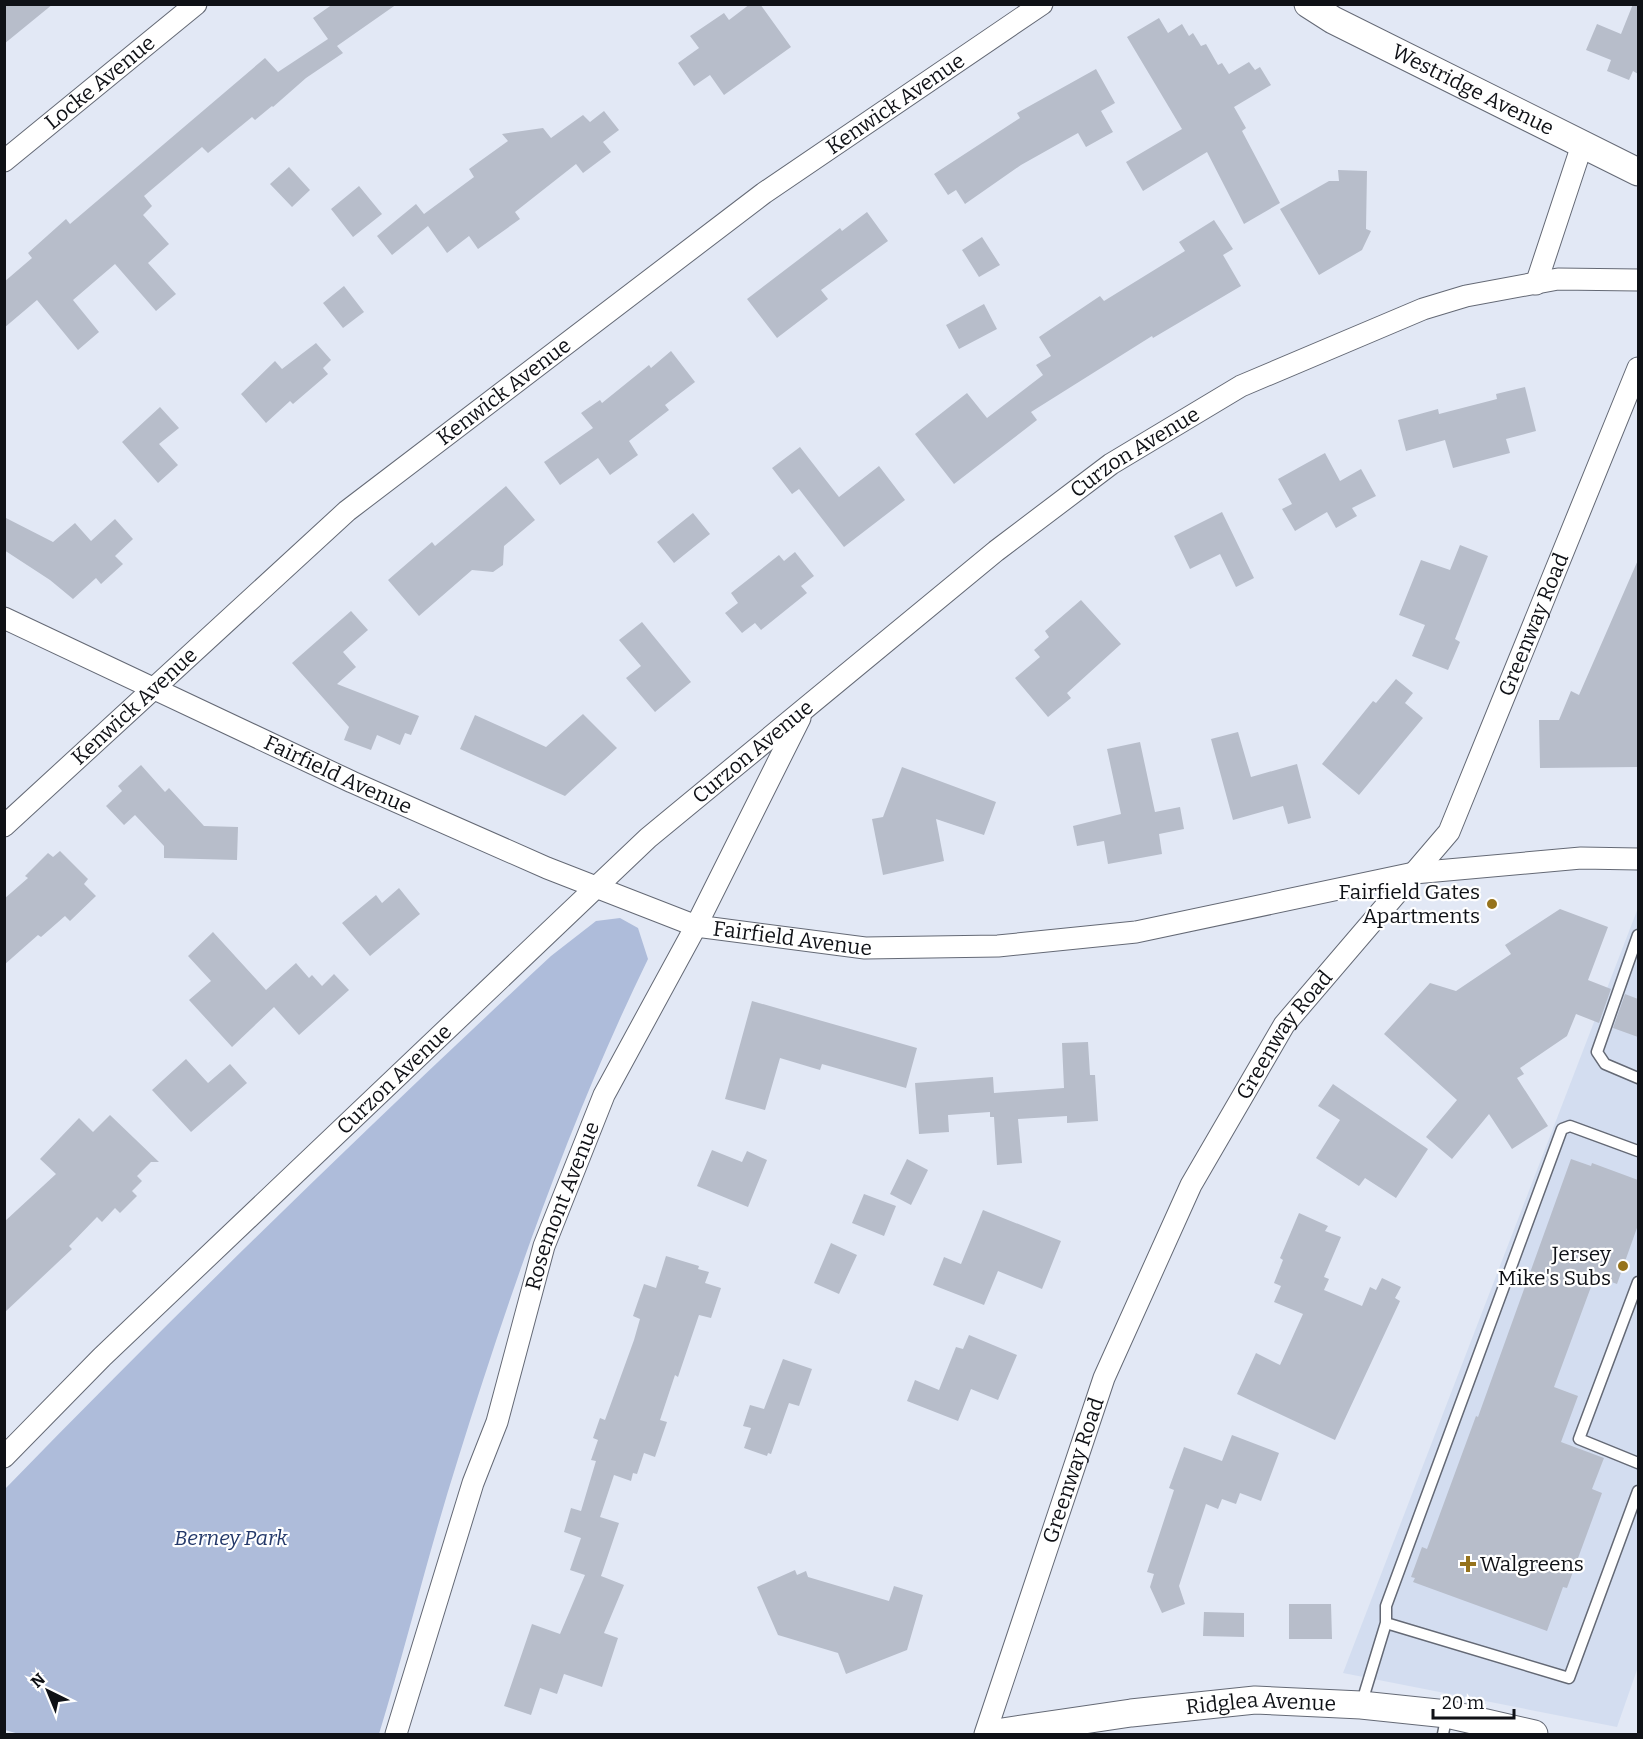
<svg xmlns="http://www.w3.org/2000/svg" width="1643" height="1739" font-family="Bitter,serif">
  <rect width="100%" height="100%" fill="#e2e8f5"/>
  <!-- built -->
  <path fill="#d3ddf0" d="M1638,908V1667L1617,1727L1343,1673Z"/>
  <!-- green -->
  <path fill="#aebcda" d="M620,918L638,928L648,959C570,1119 511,1289 458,1459C429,1550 407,1643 379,1734H19L5,1730V1489C182,1307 365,1129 551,956L596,921Z"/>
  <!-- building -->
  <path fill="#b7bdca" d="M4,4H53L4,44Z
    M333,4H397L337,46L343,53L306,78L273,107L272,106L255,120L252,117L208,153L202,147L144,196L152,206L143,215L169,244L148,263L176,294L156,311L115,264L73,300L99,332L78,350L37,300L4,328V282L32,258L28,253L66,219L70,224L265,58L278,72L328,39L313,18Z
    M750,4H760L791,47L724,95L710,75L694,86L678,63L699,48L690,36L724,13L729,20Z
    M1633,4H1638V74L1633,71L1629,80L1607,71L1611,60L1586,50L1597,24L1621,34Z
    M1159,18L1168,33L1182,24L1189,36L1193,33L1201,46L1206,44L1218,65L1222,63L1229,74L1249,62L1255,70L1260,67L1271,85L1234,107L1246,128L1242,131L1280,203L1244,224L1207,152L1143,191L1126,162L1182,129L1127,37Z
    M1096,69L1115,103L1101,111L1113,132L1086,147L1078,133L1021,165L965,204L956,190L948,195L934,174L1020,118L1017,113Z
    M604,111L619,130L603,142L611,152L583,173L576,164L515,212L520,219L478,249L469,236L447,253L428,226L392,255L377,236L416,204L424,214L474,177L469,169L508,141L502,134L543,128L551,138L583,115L590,122Z
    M289,167L310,190L292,207L270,184Z
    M1338,170L1367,171L1366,229L1371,231L1362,250L1319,275L1280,209L1329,181H1339Z
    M359,186L382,214L353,237L331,209Z
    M867,212L888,241L821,290L828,299L777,338L747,299L840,228L842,231Z
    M1214,220L1233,249L1223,255L1241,286L1153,338L1152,336L1031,412L1037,420L954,484L915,434L967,393L987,418L1043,375L1036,365L1051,356L1039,337L1100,296L1104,301L1185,251L1179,242Z
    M982,237L1000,265L979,277L962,250Z
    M344,286L364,312L343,328L323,303Z
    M984,304L997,329L959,349L946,325Z
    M316,343L331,360L323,368L328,374L293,404L290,401L266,423L241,394L275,361L282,369Z
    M671,351L695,382L665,405L669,410L629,441L638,455L610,475L598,458L560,485L544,462L593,428L581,413L600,400L602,403L649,365L651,368Z
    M1525,387L1536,431L1506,439L1510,453L1453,468L1445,440L1406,451L1398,420L1438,409L1439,414L1497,399L1496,394Z
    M160,407L179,428L159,444L178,465L158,483L122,442Z
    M800,447L839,497L879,466L905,500L844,547L799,489L792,494L772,468Z
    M1325,453L1340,481L1361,469L1376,496L1352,508L1357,516L1336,528L1327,512L1295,531L1282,509L1292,504L1278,479Z
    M506,486L535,520L504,546L503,565L493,572L472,570L419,616L388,580L432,542L435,546Z
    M1222,512L1254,578L1236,587L1220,554L1190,569L1174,536Z
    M693,513L710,534L674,563L657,542Z
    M4,517L53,542L75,523L91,541L115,519L133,539L115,556L123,564L101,584L96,578L73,599L50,580L4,550Z
    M1460,545L1488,556L1455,639L1460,642L1448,670L1412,656L1425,625L1399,615L1421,560L1450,570Z
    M795,552L814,576L801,586L807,593L761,630L755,623L742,633L725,613L738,603L731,593L779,555L784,561Z
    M1638,560V767L1540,768L1539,720H1559L1571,691L1579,695Z
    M1081,600L1121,644L1067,693L1071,698L1048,717L1015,678L1040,657L1034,650L1049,637L1045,631Z
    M351,611L368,630L343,652L356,667L337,684L419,716L411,735L405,733L400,745L377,735L371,750L344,740L349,727L292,663Z
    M642,622L691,682L655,712L626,678L641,666L619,640Z
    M1396,679L1413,693L1405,703L1423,718L1359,795L1322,764L1373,701L1376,703Z
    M583,714L617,748L565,796L460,749L475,715L546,747Z
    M1238,732L1251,777L1297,764L1311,818L1288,824L1283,806L1233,820L1211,739Z
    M1140,742L1155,812L1180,807L1184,829L1159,834L1162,854L1108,864L1104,841L1077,846L1073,826L1121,814L1107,749Z
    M141,765L165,792L169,788L204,826L238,827L237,860L164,858V846L135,815L124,825L106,806L122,791L118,786Z
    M902,767L996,802L984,835L936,819L944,861L883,875L872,819L883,817Z
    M60,851L88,879L84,884L96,896L70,921L65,916L41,937L38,935L4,965V899L28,878L25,876L48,853L53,857Z
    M399,888L420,914L370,956L342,923L376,895L382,903Z
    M1560,909L1608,927L1588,980L1611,989L1599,1023L1576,1014L1567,1036L1520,1068L1524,1074L1517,1078L1548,1126L1512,1149L1489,1114L1452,1159L1426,1137L1457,1100L1384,1034L1430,983L1456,991L1511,954L1505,945Z
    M213,932L266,990L296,963L309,978L312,975L322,986L334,974L349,990L299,1035L274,1007L232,1047L189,1000L211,981L188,956Z
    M1625,994L1638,999V1037L1613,1028Z
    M752,1001L917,1048L906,1088L822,1064L820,1070L780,1058L765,1110L725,1099Z
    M1088,1042L1090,1075H1095L1098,1121L1067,1123V1116L1018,1119L1022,1163L997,1165L994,1117H990V1112L948,1115L949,1132L919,1134L915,1083L993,1077L994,1093L1064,1088L1062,1043Z
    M186,1059L208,1083L230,1064L247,1083L191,1132L152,1090Z
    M1333,1084L1428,1149L1396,1198L1365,1178L1359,1186L1316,1158L1340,1120L1318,1106Z
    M110,1115L159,1162H151L137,1176L142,1181L132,1191L137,1196L120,1213L115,1208L102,1222L97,1217L69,1246L72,1249L4,1313V1222L56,1174L40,1159L79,1118L93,1132Z
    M712,1150L742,1162L747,1151L767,1160L748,1207L697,1186Z
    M907,1159L928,1170L911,1205L890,1194Z
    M1571,1159L1591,1166L1592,1163L1638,1180V1225L1617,1284L1595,1276L1554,1387L1578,1396L1561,1442L1604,1458L1592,1489L1602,1493L1567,1588L1563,1587L1547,1631L1413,1582L1415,1578L1411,1577L1422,1547L1427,1549L1476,1416L1478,1417Z
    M864,1194L896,1206L884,1236L852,1223Z
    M983,1210L1061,1241L1042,1289L998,1271L984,1305L933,1285L944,1257L961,1264Z
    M1299,1213L1328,1226L1325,1231L1341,1237L1324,1277L1329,1279L1324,1290L1362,1306L1370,1287L1376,1290L1382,1278L1401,1287L1395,1298L1400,1301L1335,1440L1237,1394L1256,1353L1280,1365L1303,1314L1274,1302L1281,1286L1274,1283L1283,1260L1280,1258Z
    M831,1243L857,1255L839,1294L814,1283Z
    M666,1256L699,1266L698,1269L709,1272L705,1283L721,1288L711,1318L699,1315L678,1377L675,1375L660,1420L667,1422L655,1457L644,1453L637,1474L633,1473L631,1481L614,1475L600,1517L619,1523L601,1576L624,1585L604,1633L618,1638L602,1687L564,1674L557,1694L540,1688L531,1715L504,1706L532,1624L560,1634L585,1575L570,1570L581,1538L564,1532L571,1508L581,1511L596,1461L591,1460L598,1440L593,1438L600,1418L605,1420L634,1340L640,1319L633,1316L644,1284L656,1288Z
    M969,1335L1017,1355L998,1400L971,1389L958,1421L907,1401L915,1380L939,1390L956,1347L963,1349Z
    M783,1359L812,1369L799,1406L789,1403L771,1454L768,1453L767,1456L744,1448L751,1428L743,1426L750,1405L764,1409Z
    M1232,1435L1279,1453L1261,1501L1240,1493L1236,1504L1222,1499L1218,1509L1206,1504L1179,1586L1185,1604L1162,1613L1150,1587L1154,1574L1147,1572L1174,1490L1169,1488L1184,1447L1222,1461Z
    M795,1570L797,1575L806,1571L808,1577L889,1601L894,1586L923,1595L907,1650L846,1674L838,1653L778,1635L757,1587Z
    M1289,1604H1331L1332,1639H1289Z
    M1204,1612L1244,1613V1637L1203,1636Z"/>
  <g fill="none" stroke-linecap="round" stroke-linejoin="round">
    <defs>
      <path id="service" d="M1638,935L1597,1052L1605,1064L1638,1078
        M1638,1282L1579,1439L1638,1463
        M1386,1623V1606L1562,1129L1570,1126L1638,1151
        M1361,1705L1386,1623L1569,1678L1638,1491
        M1443,1734L1447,1714"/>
      <g id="minor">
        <path id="s1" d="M4,161L196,4"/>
        <path d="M1536,284L1582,145"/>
        <path id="s2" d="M4,618L352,782L547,868L696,926L865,948L998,946L1136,932L1414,873L1581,858L1638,859"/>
        <path id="s3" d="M4,826L347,511L764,193L1042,4"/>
        <path id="s4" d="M4,1457L102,1357L648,838L996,551L1111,464L1241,386L1423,309L1466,296L1558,279L1638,280"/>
        <path id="s5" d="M396,1734L473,1483L497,1422L544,1246L604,1095L696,926L800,718"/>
        <path id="s6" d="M985,1734L1104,1378L1191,1185L1284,1025L1449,832L1638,368"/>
      </g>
      <g id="tertiary">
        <path id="s7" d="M1308,4L1333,20L1638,172"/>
        <path id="s8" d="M989,1734L1131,1713L1255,1700L1361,1705L1447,1714L1534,1734"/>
      </g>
    </defs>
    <!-- service casing -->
    <use href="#service" stroke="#646975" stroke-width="13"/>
    <!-- minor casing -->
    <use href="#minor" stroke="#646975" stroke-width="23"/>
    <!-- tertiary casing -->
    <use href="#tertiary" stroke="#646975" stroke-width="29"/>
    <!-- service -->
    <use href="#service" stroke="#fff" stroke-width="10"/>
    <!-- minor -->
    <use href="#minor" stroke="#fff" stroke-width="21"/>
    <!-- tertiary -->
    <use href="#tertiary" stroke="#fff" stroke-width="27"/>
  </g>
  <!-- markers -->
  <g fill="#96731c" stroke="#fff" stroke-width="2">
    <circle cx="1492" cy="904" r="6"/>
    <circle cx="1623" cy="1266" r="6"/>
    <path d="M1465 1555h6v6h6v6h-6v6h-6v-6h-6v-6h6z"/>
  </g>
  <g text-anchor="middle" stroke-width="4.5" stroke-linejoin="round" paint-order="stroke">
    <!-- street labels -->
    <g font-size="21" fill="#0f1116" stroke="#fff">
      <text dy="7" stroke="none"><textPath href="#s1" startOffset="124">Locke Avenue</textPath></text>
      <text dy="7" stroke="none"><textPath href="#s7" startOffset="186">Westridge Avenue</textPath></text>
      <text dy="7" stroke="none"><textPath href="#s3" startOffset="1149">Kenwick Avenue</textPath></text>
      <text dy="7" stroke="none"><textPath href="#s3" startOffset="663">Kenwick Avenue</textPath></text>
      <text dy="7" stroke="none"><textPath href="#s4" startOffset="1515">Curzon Avenue</textPath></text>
      <text dy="7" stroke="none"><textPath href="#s6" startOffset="1250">Greenway Road</textPath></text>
      <text dy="7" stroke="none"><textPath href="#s3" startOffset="177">Kenwick Avenue</textPath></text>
      <text dy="7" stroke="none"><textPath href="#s4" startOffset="1029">Curzon Avenue</textPath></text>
      <text dy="7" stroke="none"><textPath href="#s2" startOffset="369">Fairfield Avenue</textPath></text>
      <text dy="7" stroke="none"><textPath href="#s2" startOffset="855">Fairfield Avenue</textPath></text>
      <text dy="7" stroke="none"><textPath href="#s6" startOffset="764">Greenway Road</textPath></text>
      <text dy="7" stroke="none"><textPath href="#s4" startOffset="543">Curzon Avenue</textPath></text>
      <text dy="7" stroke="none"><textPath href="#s5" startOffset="554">Rosemont Avenue</textPath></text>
      <text dy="7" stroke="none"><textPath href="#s6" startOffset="278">Greenway Road</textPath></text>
      <text dy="7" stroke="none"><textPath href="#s8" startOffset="274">Ridglea Avenue</textPath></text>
    </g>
    <!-- poi labels -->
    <g font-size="21" fill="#0f1116" stroke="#fff" text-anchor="end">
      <text x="1480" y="899">Fairfield Gates<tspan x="1480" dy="24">Apartments</tspan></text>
      <text x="1611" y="1261">Jersey<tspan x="1611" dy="24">Mike's Subs</tspan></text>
      <text x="1480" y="1571" text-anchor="start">Walgreens</text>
    </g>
    <!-- park labels -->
    <g font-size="21" font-style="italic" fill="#24396a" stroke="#fff">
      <text x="231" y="1545">Berney Park</text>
    </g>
  </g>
  <!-- border -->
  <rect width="1643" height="1739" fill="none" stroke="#0f1116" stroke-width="12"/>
  <!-- north arrow -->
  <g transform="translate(48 1691) rotate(317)" stroke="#ffffff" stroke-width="4.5" paint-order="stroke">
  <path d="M0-4.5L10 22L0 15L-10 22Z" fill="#0f1116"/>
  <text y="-9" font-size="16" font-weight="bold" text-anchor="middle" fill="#0f1116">N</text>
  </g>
  <!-- scale -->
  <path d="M1433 1709v9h81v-9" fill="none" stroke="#0f1116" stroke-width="3"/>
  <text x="1442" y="1709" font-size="18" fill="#0f1116" stroke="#ffffff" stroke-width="4.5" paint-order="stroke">20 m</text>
</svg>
